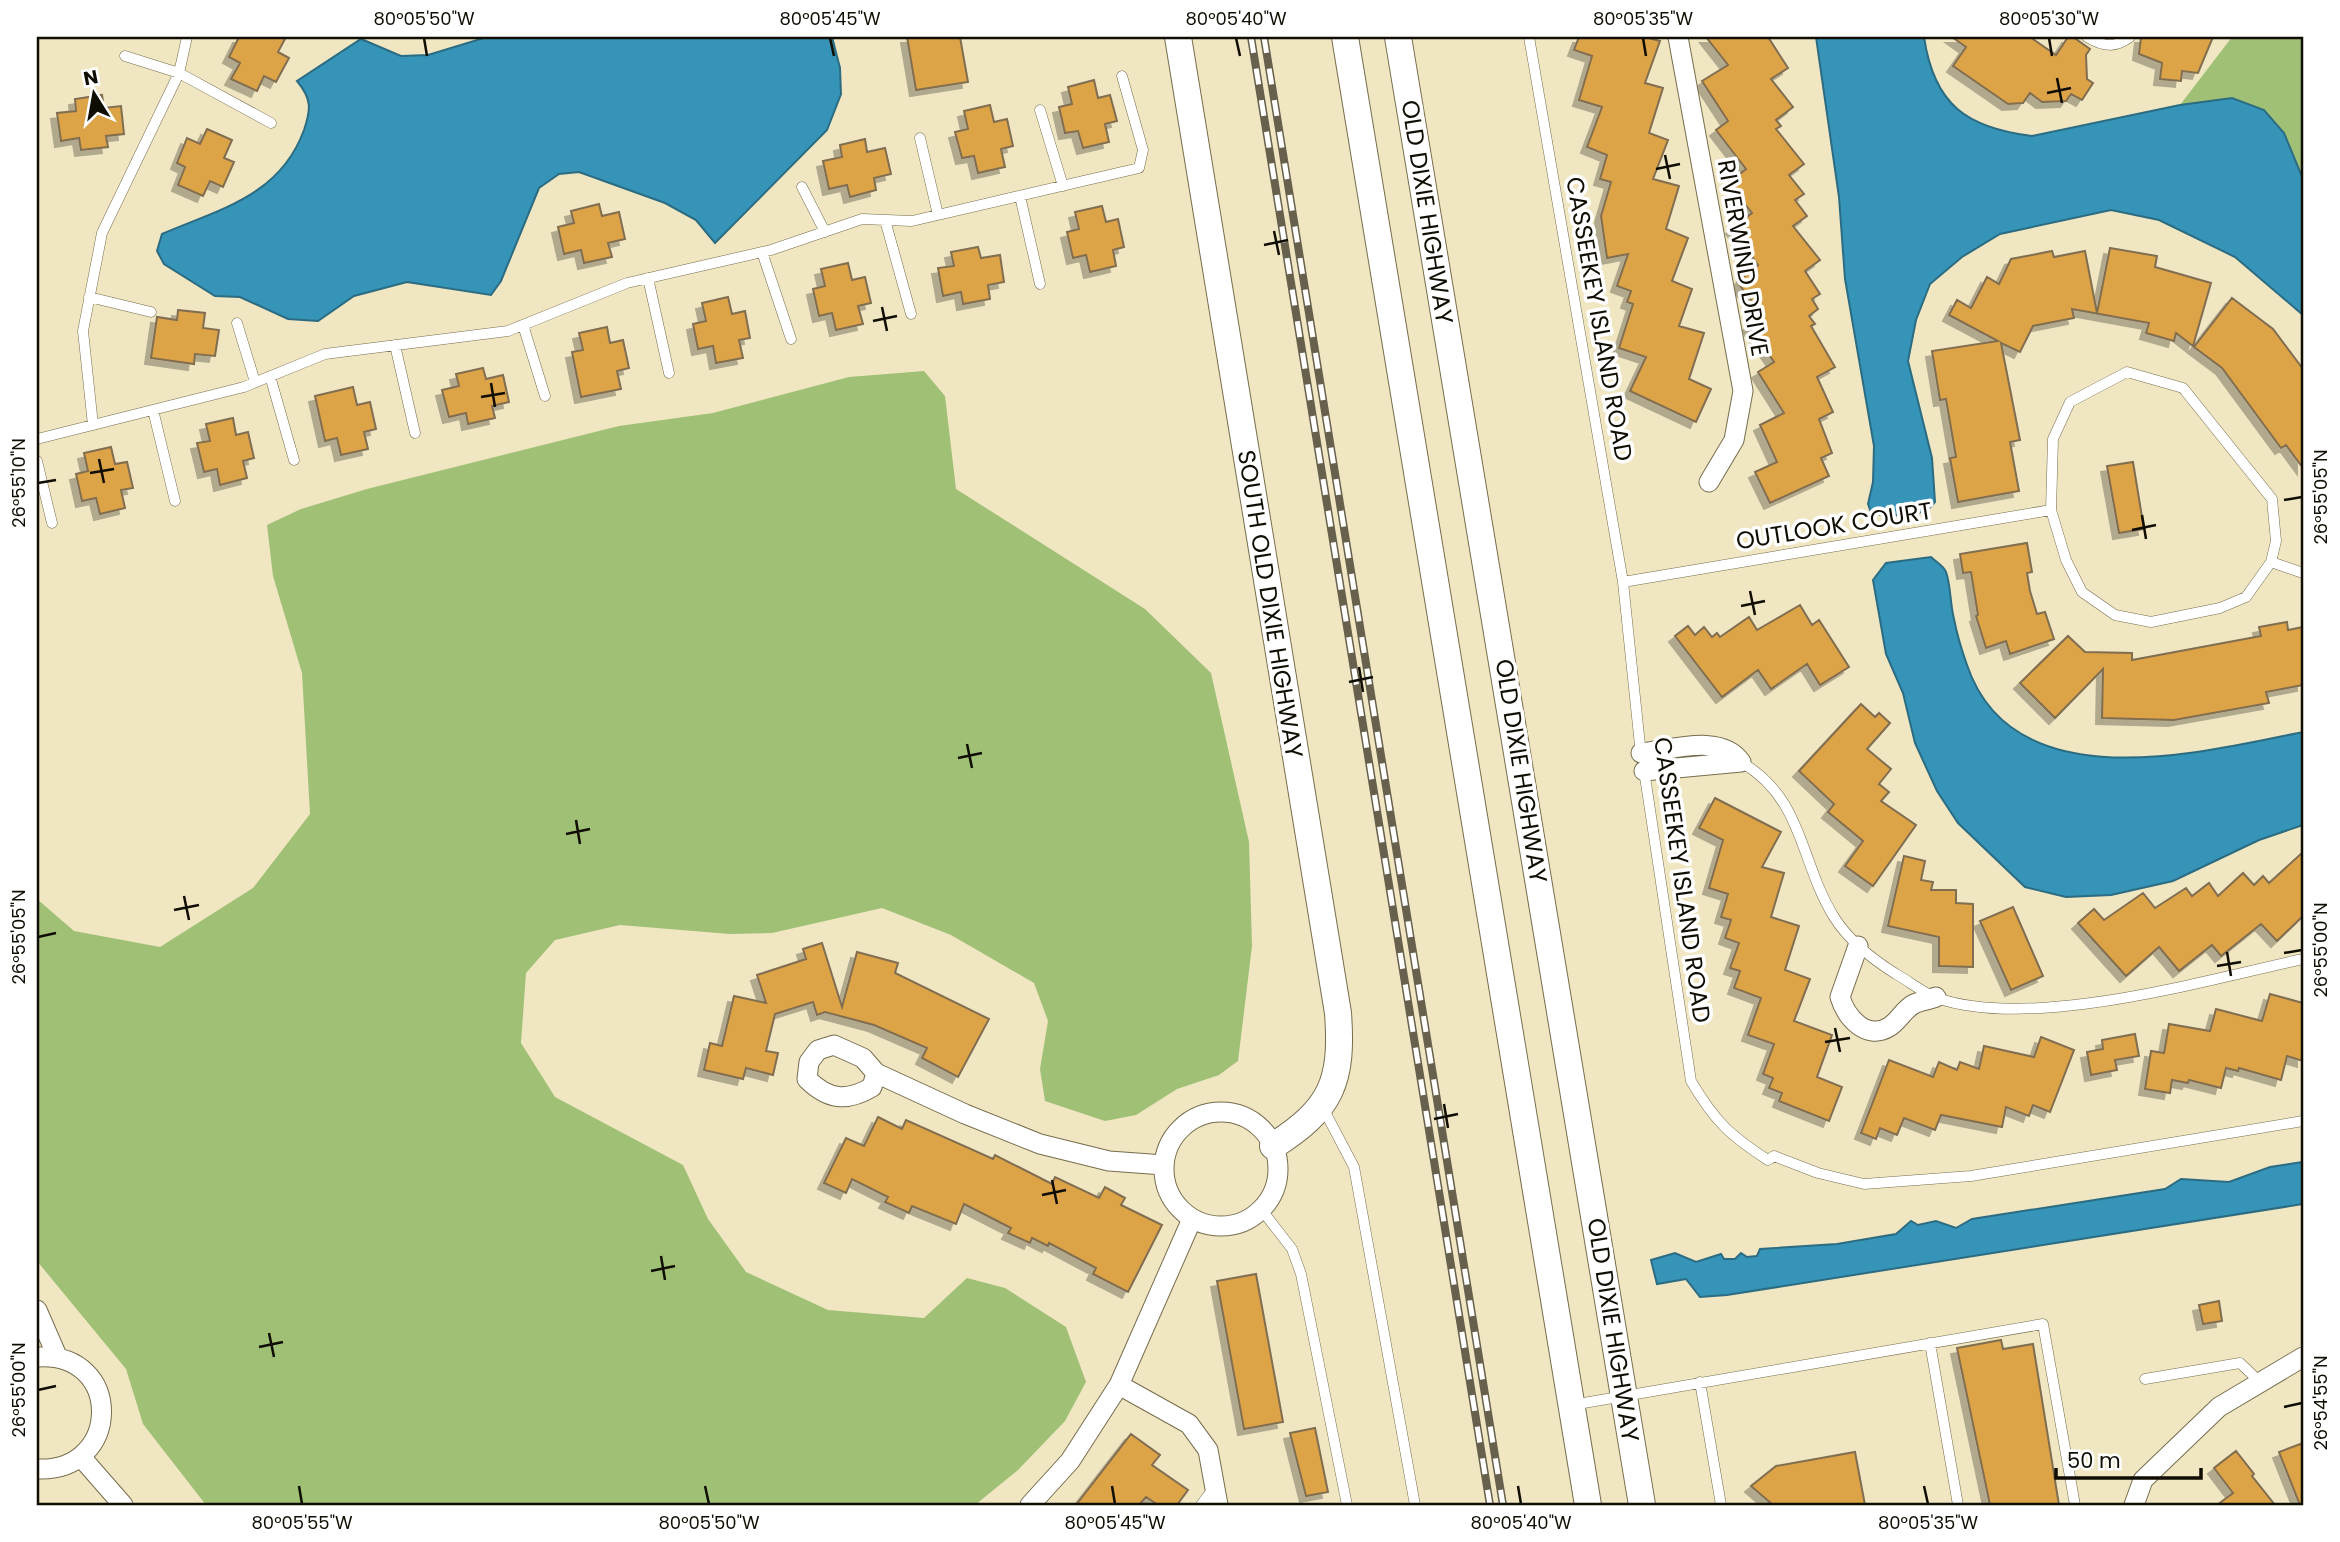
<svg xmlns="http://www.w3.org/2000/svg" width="2340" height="1542" font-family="Poppins,sans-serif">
  <defs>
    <filter id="shadow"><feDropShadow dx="-6" dy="6" stdDeviation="0" flood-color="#0004"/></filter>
  </defs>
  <rect width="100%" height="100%" fill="#f0e6c2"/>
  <!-- green -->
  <path fill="#9fc075" d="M2232,37H2303V179C2293,165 2293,148 2284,133C2257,91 2223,103 2180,105Z
    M924,371L945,396L956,489L1145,609L1211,673L1249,842L1252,946L1238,1061L1219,1075L1177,1089L1136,1115L1105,1121L1045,1101L1040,1069L1048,1021L1034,983L951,935L882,908L772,933L730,934L620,925L555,940L526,973L521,1043L555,1097L683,1165L708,1219L746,1272L828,1310L924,1318L967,1278L1005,1288L1066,1327L1086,1382L1065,1421L1018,1470L975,1505H206L143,1424L126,1369L37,1261V899L74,931L160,947L253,888L310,814L302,673L273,576L267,525L301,509L367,489L619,426L713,413L849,377Z"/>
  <!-- water -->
  <path fill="#3694b8" stroke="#2b6c82" stroke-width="2" d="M487,37H832L840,68L841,94L827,130L715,243L696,220L665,203L579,172L559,174L539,188L501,281L491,295L407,282L354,296L318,321L288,319L240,297L215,296L164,264L157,251L162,234C220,209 280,196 304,130C311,109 312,99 297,81L361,39L401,56L428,55Z
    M1816,37H1924C1934,105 1967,128 2032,136L2180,105L2232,98L2264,110L2284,133L2303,179V315L2235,257L2159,220L2111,210L2000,234L1962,257L1930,284L1916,320L1908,361L1932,458L1935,502C1923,520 1892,514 1872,515L1868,504L1873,482L1874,446L1845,279L1839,197Z
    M1931,557C1936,562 1944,566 1946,572C1951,586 1950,604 1954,619C1957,635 1962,651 1967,665C2013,801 2199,753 2303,732V825L2259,840L2173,881L2111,895L2066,897L2025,887L1958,823L1937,791L1915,743L1903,693L1886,654L1873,580L1886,563Z
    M2303,1162V1204L1727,1295L1700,1297L1686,1279L1657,1284L1651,1260L1675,1253L1696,1262L1721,1254L1724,1259H1735L1741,1253L1747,1257L1757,1256L1760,1249L1837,1244L1896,1234L1911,1221L1918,1225L1936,1221L1956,1228L1972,1219L2165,1189L2181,1179L2229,1182L2270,1167Z"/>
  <!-- building -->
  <path fill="#dca346" stroke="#816d50" stroke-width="2" filter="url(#shadow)" d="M239,37H286L278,52L289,58L276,82L264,76L257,91L231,79L240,63L229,57Z
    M907,37H960L968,82L916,90Z
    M1579,37H1645L1660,41L1645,83L1663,88L1649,133L1668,140L1653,179L1679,186L1666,229L1688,238L1672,281L1692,289L1679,326L1704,333L1689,379L1711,389L1696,422L1630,391L1646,357L1619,348L1633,304L1627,302L1631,291L1617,286L1628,254L1607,258L1601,216L1611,182L1600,179L1607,155L1587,147L1602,107L1579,100L1592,56L1574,50Z
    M1706,37H1768L1788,68L1771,79L1793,107L1776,120L1781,126L1776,129L1804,164L1789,175L1804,194L1795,200L1807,216L1793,226L1820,260L1805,271L1820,294L1812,299L1818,309L1809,316L1815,324L1811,326L1835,367L1817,377L1833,412L1819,419L1832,453L1821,458L1829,476L1770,503L1755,472L1777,462L1760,425L1784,413L1758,372L1774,362L1748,325L1763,315L1737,282L1758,265L1732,228L1752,213L1728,183L1746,169L1716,130L1728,121L1702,81L1728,65Z
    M1952,37H2030L2056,55L2068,37H2073L2090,49L2086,55L2087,79L2093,83L2082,100L2071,94L2066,101L2042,102L2030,93L2023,103L2008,104L1953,66L1966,47Z
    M2141,37H2213L2198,73L2182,71L2181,81L2160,79L2162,63L2139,54Z
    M1094,80L1098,98L1110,95L1117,121L1105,124L1109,142L1083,148L1078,131L1065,133L1059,107L1072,104L1068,87Z
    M102,95L104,108L121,106L124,134L106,136L108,147L81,150L79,138L61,141L57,113L76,111L75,99Z
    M990,105L994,122L1007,119L1013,146L1001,149L1005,167L978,173L974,156L962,158L955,132L968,129L964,111Z
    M207,129L232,140L224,158L234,162L223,187L210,181L203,196L178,185L185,167L177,163L187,138L200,144Z
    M865,139L867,152L885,148L891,174L874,178L876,190L850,197L847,185L829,189L823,161L842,157L840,145Z
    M599,204L602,216L619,212L625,239L608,243L612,257L584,263L581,250L564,254L558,227L574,223L571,211Z
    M1102,206L1106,222L1118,219L1124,247L1113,250L1116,266L1090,272L1086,255L1073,258L1067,232L1079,229L1075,212Z
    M978,247L981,258L1000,255L1004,282L988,285L990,299L963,304L961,292L943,296L938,268L954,266L951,252Z
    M2110,248L2157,256L2155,267L2211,283L2193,346L2176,333L2174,341L2146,333L2149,323L2072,309L2074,318L2033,326L2020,352L2001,343L2020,440L2010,442L2019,491L1958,502L1950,458L1956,457L1946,399L1940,400L1932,351L1998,341L1949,315L1957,300L1971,308L1987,277L1999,284L2011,259L2052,251L2054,257L2085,251L2097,313Z
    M848,263L852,280L865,277L871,303L858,306L863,324L836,330L832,313L819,316L813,289L825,286L821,269Z
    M728,297L732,314L745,311L750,338L739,340L743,358L716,363L713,346L698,349L693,324L706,321L702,303Z
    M2232,298L2273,329L2303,369V468L2286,445L2281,448L2222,368L2194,347Z
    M178,310L205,313L203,328L219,330L215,356L195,354L194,364L151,358L157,317L177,320Z
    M607,327L610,343L623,340L629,368L617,371L621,389L581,397L572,352L583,350L579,333Z
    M483,368L486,379L503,375L509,402L492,406L495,418L468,424L466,413L449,417L442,390L459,386L456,374Z
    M353,387L357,405L370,402L376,429L364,432L368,449L341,455L337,438L325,441L315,396Z
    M233,418L236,435L248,432L254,458L243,461L247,478L220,485L217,469L204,472L197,443L210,441L206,424Z
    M111,447L115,464L127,462L133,488L121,490L125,508L100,514L96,498L82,501L76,474L88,471L84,453Z
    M2133,462L2144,529L2119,533L2107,466Z
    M2027,543L2032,572L2027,573L2030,591L2037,614L2045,612L2054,639L2010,654L2006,641L1986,648L1976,616L1978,615L1971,572L1963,573L1960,554Z
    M1800,605L1812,625L1819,620L1849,667L1820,685L1807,664L1771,689L1758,670L1722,697L1675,636L1688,626L1695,635L1704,627L1712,637L1717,633L1720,637L1749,617L1757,630Z
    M2287,622L2288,630L2303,627V685L2266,692L2269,703L2174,720L2102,718L2103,669L2055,718L2020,683L2068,636L2085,652L2132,653V660L2261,636L2259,627Z
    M1861,704L1875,717L1879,713L1890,723L1867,749L1891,769L1879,784L1889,792L1881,801L1916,825L1873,886L1845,866L1863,841L1828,812L1834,804L1799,771Z
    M1715,798L1781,832L1762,867L1784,873L1771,917L1799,926L1785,970L1810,979L1794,1021L1832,1035L1817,1077L1842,1087L1829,1121L1779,1101L1782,1093L1769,1088L1773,1078L1763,1074L1774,1044L1748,1035L1761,998L1734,988L1740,971L1730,968L1739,943L1725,938L1731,920L1721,917L1728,894L1709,888L1723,840L1699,828Z
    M2303,852V916L2277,941L2261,924L2221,956L2212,945L2179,971L2159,947L2126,976L2078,923L2094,909L2104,920L2143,893L2155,908L2186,888L2192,896L2209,883L2218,896L2243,873L2254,885L2263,876L2269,883Z
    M1904,856L1925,861L1921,880L1933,882L1931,890H1956V903L1973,904V967L1939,966V937L1888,926Z
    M2013,907L2043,976L2011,990L1980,921Z
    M822,943L842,1007L857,952L898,963L895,973L989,1019L958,1077L922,1058L927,1048L874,1025L825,1012L817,1015L813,1002L775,1014L766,1051L778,1053L773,1075L746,1068L743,1079L704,1070L710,1043L722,1046L734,996L766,1003L757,975L806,959L803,949Z
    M2270,994L2303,1003V1061L2287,1056L2281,1080L2239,1068L2238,1071L2226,1068L2221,1088L2189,1080L2188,1083L2172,1080L2170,1093L2145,1089L2151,1051L2164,1053L2169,1024L2210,1031L2216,1009L2262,1021Z
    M2135,1034L2139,1056L2115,1060L2117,1070L2091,1075L2087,1052L2103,1049L2102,1040Z
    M2041,1037L2074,1050L2050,1112L2033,1105L2029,1116L2006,1107L2002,1127L1941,1115L1935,1130L1904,1118L1897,1135L1880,1128L1876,1139L1861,1133L1889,1060L1933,1077L1939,1062L1957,1070L1960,1062L1979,1069L1984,1046L2034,1057Z
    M878,1117L902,1129L906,1120L993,1159L995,1155L1052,1184L1055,1177L1099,1198L1105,1187L1125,1198L1121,1205L1162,1225L1128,1292L1093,1274L1096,1268L1049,1243L1048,1246L1032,1238L1030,1243L1008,1233L1011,1228L964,1204L956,1224L912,1206L909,1213L885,1202L888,1197L852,1179L846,1193L824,1183L846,1138L864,1146Z
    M1256,1274L1283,1422L1244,1429L1217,1281Z
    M2219,1301L2222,1321L2203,1324L2199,1305Z
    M2001,1340L2003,1349L2033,1344L2059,1505H1990L1957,1348Z
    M1315,1428L1328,1492L1306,1496L1290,1433Z
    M1131,1434L1160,1455L1152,1465L1188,1490L1177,1505H1158L1146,1497L1139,1505H1076Z
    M2303,1443V1505H2300L2279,1452Z
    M2236,1451L2254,1474L2252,1476L2275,1505H2217L2233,1493L2214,1468Z
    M1855,1452L1865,1505H1773L1751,1486L1776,1466Z"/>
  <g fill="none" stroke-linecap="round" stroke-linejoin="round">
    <defs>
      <path id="lane" d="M1529,37L1623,582L1641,755
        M2087,37C2104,47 2115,48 2130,37
        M125,56L179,73L271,123
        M1040,110L1063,186
        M920,138L938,215
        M802,187L825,232
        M1020,196L1040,284
        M885,220L911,314
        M762,252L791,339
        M648,278L669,373
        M89,297L151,312
        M237,323L255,382
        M523,325L545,396
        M395,345L415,433
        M2127,372L2183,388L2272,499L2276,541L2271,562L2246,597L2220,608L2151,622L2115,615L2082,592L2066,560L2051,510L2053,439L2070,402Z
        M270,376L294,460
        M153,410L175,501
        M93,425L83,331L102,233L179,73L187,37
        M37,439L244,387L325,354L508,331L627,283L771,250L862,219L912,221L1139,168L1143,150L1122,76
        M37,461L52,523
        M2271,562L2303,573
        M1623,582L2051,510
        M1741,762C1804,799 1799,860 1834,917C1849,941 1872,959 1896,974C1909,981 1923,993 1937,998C2032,1031 2205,980 2303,959
        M1644,770L1691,1081C1714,1120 1729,1135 1768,1160L1774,1156L1818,1173L1864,1184L1971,1176L2303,1121
        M1323,1108L1354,1167L1415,1505
        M1261,1209L1292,1249L1301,1274L1347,1505
        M1930,1343L1958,1505
        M2145,1379L2240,1363L2261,1383
        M1700,1382L1721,1505
        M1572,1405L2043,1324L2075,1505
        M1201,1505L1213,1489"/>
      <path id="street" d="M1678,37L1743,391L1734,440L1709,482
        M1641,753C1671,750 1721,733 1741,762L1644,771
        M1858,946L1840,997C1846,1017 1866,1041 1889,1027C1899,1021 1904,1009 1914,1004C1920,1001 1929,1000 1936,997
        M876,1073L872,1087C847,1102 828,1100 807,1079L809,1062L818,1050L834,1045L863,1058L876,1073L965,1114L1040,1144L1109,1161L1164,1165
        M1164 1169a57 57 0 1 1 114 0a57 57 0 1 1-114 0Z
        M37,1310L57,1356
        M37,1357C124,1351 122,1473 37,1469
        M1119,1385L1189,1424L1208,1450L1218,1505
        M81,1457L123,1505
        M1030,1505L1070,1461L1119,1385L1192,1219
        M2134,1505L2143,1480L2219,1407L2303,1357"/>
      <path id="secondary" d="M1178,37L1338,1013C1343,1081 1332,1109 1273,1146
        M1345,37L1588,1505
        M1398,37L1642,1505"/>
    </defs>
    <!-- lane casing -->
    <use href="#lane" stroke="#766d4d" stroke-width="11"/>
    <!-- street casing -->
    <use href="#street" stroke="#766d4d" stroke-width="21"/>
    <!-- secondary casing -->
    <use href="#secondary" stroke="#766d4d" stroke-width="28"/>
    <!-- lane -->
    <use href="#lane" stroke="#fff" stroke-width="10"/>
    <!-- street -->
    <use href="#street" stroke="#fff" stroke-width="19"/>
    <!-- secondary -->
    <use href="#secondary" stroke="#fff" stroke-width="26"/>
    <defs>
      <path id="rail" d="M1251,37L1490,1505
        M1264,37L1503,1505"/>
    </defs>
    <!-- rail casing -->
    <use href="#rail" stroke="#66604c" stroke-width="8"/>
    <!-- rail -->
    <use href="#rail" stroke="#fff" stroke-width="5" stroke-dasharray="16" stroke-linecap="butt"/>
  </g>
  <!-- ticks -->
  <path fill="none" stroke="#100d03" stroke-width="2.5" d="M424,38L427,56M830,38L834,56M1236,38L1240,56M1643,38L1646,56M2049,38L2052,56M2057,78L2062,103M2047,93L2071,88M1665,155L1670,179M1656,169L1680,164M1274,231L1279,255M1264,245L1288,240M882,307L887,331M873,321L897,316M491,383L495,407M481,397L505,393M99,459L104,483M90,473L114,469M38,483L56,480M2284,500L2302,497M2142,515L2146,539M2132,530L2156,525M1750,591L1755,615M1741,606L1765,601M1359,667L1363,692M1349,682L1373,677M967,744L972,768M958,758L982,753M576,820L580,844M566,834L590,829M184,896L189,920M174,910L199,905M38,937L56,933M2227,952L2231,976M2284,953L2302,950M2217,966L2241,962M1835,1028L1840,1052M1825,1042L1850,1038M1444,1104L1448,1128M1434,1119L1458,1114M1052,1180L1057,1204M1042,1195L1066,1190M661,1256L665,1280M651,1271L675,1266M269,1333L274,1357M259,1347L283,1342M38,1390L56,1386M2284,1407L2302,1403M299,1486L302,1504M705,1486L709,1504M1112,1486L1115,1504M1518,1486L1521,1504M1924,1486L1928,1504"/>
  <g text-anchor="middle" stroke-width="7" stroke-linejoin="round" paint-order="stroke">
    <!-- street labels -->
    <g font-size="24" fill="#100d03" stroke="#fff">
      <text transform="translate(1427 212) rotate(81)" y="8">OLD DIXIE HIGHWAY</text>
      <text transform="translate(1743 258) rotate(80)" y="8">RIVERWIND DRIVE</text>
      <text transform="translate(1599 319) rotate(80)" y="8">CASSEEKEY ISLAND ROAD</text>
      <text transform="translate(1834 526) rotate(-9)" y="8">OUTLOOK COURT</text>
      <text transform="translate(1270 604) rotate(81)" y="8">SOUTH OLD DIXIE HIGHWAY</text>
      <text transform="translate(1521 771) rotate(81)" y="8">OLD DIXIE HIGHWAY</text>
      <text transform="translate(1682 880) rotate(82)" y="8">CASSEEKEY ISLAND ROAD</text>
      <text transform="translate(1613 1330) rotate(81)" y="8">OLD DIXIE HIGHWAY</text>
    </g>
  </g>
  <!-- border -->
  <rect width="2340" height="1542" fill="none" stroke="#ffffff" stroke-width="77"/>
  <!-- north arrow -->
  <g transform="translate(94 94) rotate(349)" stroke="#ffffff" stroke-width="5" paint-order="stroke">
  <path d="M0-5L12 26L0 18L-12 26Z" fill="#100d03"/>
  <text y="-10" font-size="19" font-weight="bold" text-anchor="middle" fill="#100d03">N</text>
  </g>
  <!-- scale -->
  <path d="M2056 1468v10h145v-10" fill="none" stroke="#100d03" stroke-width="3.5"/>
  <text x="2067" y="1468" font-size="21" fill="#100d03" stroke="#ffffff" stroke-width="5" paint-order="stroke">50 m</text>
  <rect x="38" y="38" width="2264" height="1466" fill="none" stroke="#100d03" stroke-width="2.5"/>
  <g font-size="18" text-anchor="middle" fill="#100d03">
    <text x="424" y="25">80°05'50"W</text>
    <text x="830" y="25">80°05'45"W</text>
    <text x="1236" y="25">80°05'40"W</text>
    <text x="1643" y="25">80°05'35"W</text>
    <text x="2049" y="25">80°05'30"W</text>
    <text transform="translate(19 483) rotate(-90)" y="6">26°55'10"N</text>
    <text transform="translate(2321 497) rotate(-90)" y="6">26°55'05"N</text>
    <text transform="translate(19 937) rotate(-90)" y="6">26°55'05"N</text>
    <text transform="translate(2321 950) rotate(-90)" y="6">26°55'00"N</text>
    <text transform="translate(19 1390) rotate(-90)" y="6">26°55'00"N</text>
    <text transform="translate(2321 1403) rotate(-90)" y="6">26°54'55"N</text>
    <text x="302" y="1529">80°05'55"W</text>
    <text x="709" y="1529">80°05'50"W</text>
    <text x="1115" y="1529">80°05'45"W</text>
    <text x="1521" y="1529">80°05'40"W</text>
    <text x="1928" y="1529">80°05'35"W</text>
  </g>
</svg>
